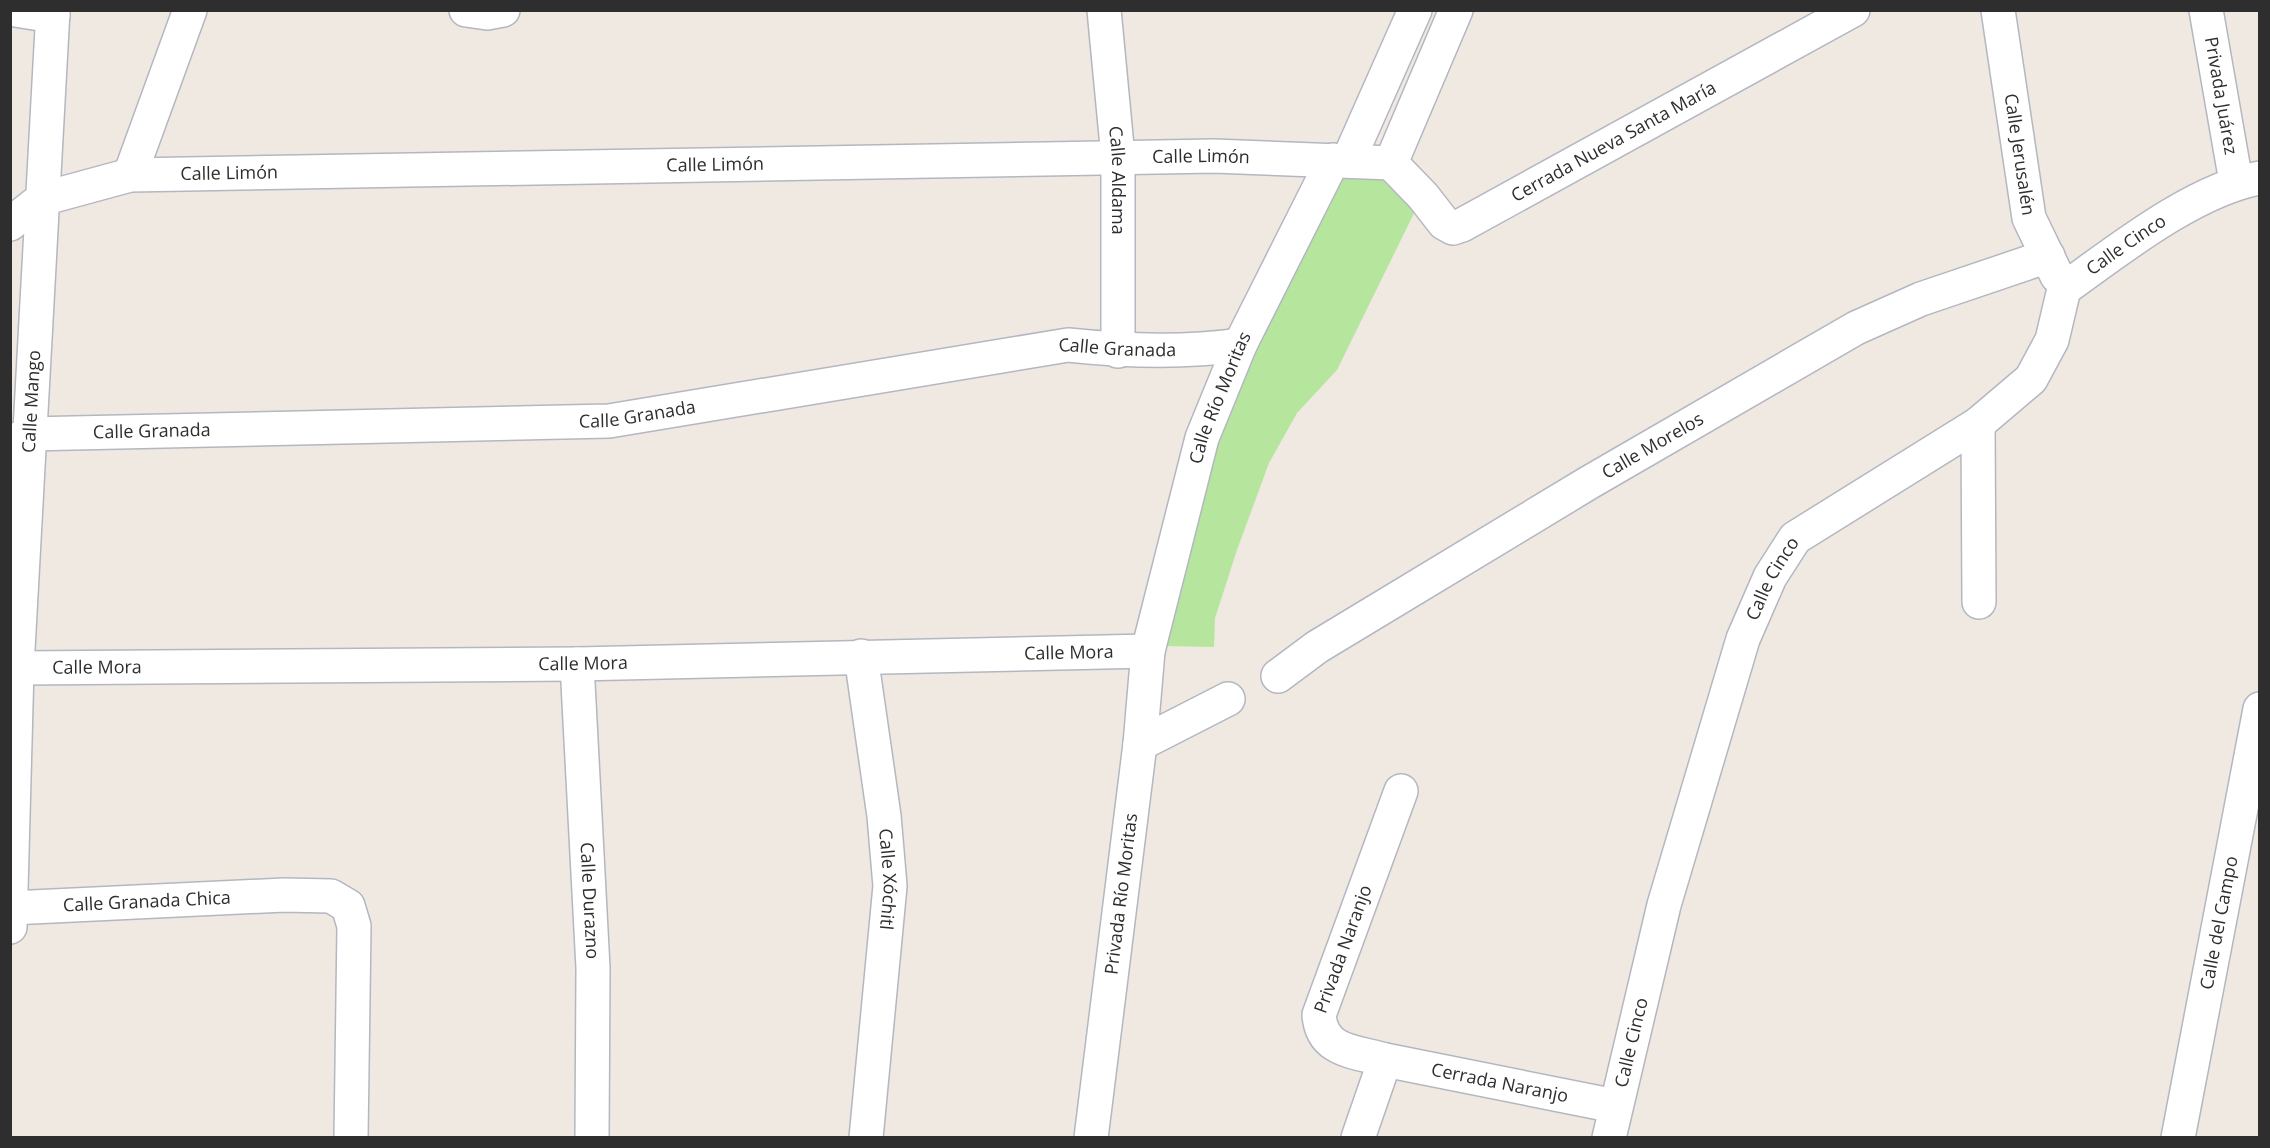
<svg xmlns="http://www.w3.org/2000/svg" width="2270" height="1148" font-family="'Open Sans',sans-serif">
  <rect width="100%" height="100%" fill="#efe9e1"/>
  <!-- green -->
  <path fill="#b6e59e" d="M1336,160L1422,197L1337,370L1297,413L1269,463L1237,550L1215,618L1214,647L1162,646L1208,440Z"/>
  <g fill="none" stroke-linecap="round" stroke-linejoin="round">
    <defs>
      <g id="minor">
        <path d="M15,10L53,16"/>
        <path d="M466,10L487,13L503,10"/>
        <path id="s1" d="M1104,10L1118,157V351"/>
        <path id="s2" d="M1998,10L2029,218L2057,276"/>
        <path id="s3" d="M2206,10L2236,182"/>
        <path d="M1348,161L1415,10"/>
        <path id="s4" d="M1391,163L1423,196L1444,223L1453,228L1462,225L1853,10"/>
        <path d="M1391,163L1456,10"/>
        <path d="M130,175L190,10"/>
        <path id="s5" d="M10,224L42,199L130,175L1214,156L1391,163"/>
        <path d="M1978,424L1979,602"/>
        <path id="s6" d="M10,443L28,434L609,421L1068,345C1125,351 1183,353 1240,345"/>
        <path id="s7" d="M861,656L884,816L890,886L866,1138"/>
        <path id="s8" d="M577,664L593,968L592,1138"/>
        <path id="s9" d="M17,668L577,664L1148,651"/>
        <path id="s10" d="M1278,676L1317,647L1590,482L1856,328L1921,299L2048,256"/>
        <path d="M1140,744L1228,699"/>
        <path id="s11" d="M11,908L284,895L331,896L348,906L354,926L351,1138"/>
        <path id="s12" d="M10,927L17,668L53,10"/>
        <path id="s13" d="M1385,1060L1615,1106"/>
        <path id="s14" d="M1091,1138L1140,744L1148,651L1202,438L1240,345L1333,160"/>
        <path id="s15" d="M1358,1138L1385,1060C1354,1051 1322,1052 1319,1015L1401,791"/>
        <path id="s16" d="M1609,1138L1664,905L1743,639L1770,577L1795,538L1978,424L2031,379L2052,340L2064,289C2117,251 2195,189 2260,178"/>
        <path id="s17" d="M2178,1138L2260,709"/>
      </g>
    </defs>
    <!-- minor casing -->
    <use href="#minor" stroke="#b4b7c1" stroke-width="36"/>
    <!-- minor -->
    <use href="#minor" stroke="#fff" stroke-width="33"/>
  </g>
  <g text-anchor="middle" stroke-width="5" stroke-linejoin="round" paint-order="stroke">
    <!-- street labels -->
    <g font-size="18" fill="#2e2e2e" stroke="#fff">
      <text dy="6" stroke="none"><textPath href="#s3" startOffset="87">Privada Juárez</textPath></text>
      <text dy="6" stroke="none"><textPath href="#s4" startOffset="273">Cerrada Nueva Santa María</textPath></text>
      <text dy="6" stroke="none"><textPath href="#s2" startOffset="146">Calle Jerusalén</textPath></text>
      <text dy="6" stroke="none"><textPath href="#s5" startOffset="1203">Calle Limón</textPath></text>
      <text dy="6" stroke="none"><textPath href="#s5" startOffset="717">Calle Limón</textPath></text>
      <text dy="6" stroke="none"><textPath href="#s5" startOffset="231">Calle Limón</textPath></text>
      <text dy="6" stroke="none"><textPath href="#s1" startOffset="171">Calle Aldama</textPath></text>
      <text dy="6" stroke="none"><textPath href="#s16" startOffset="1089">Calle Cinco</textPath></text>
      <text dy="6" stroke="none"><textPath href="#s6" startOffset="1116">Calle Granada</textPath></text>
      <text dy="6" stroke="none"><textPath href="#s14" startOffset="754">Calle Río Moritas</textPath></text>
      <text dy="6" stroke="none"><textPath href="#s12" startOffset="526">Calle Mango</textPath></text>
      <text dy="6" stroke="none"><textPath href="#s6" startOffset="630">Calle Granada</textPath></text>
      <text dy="6" stroke="none"><textPath href="#s6" startOffset="144">Calle Granada</textPath></text>
      <text dy="6" stroke="none"><textPath href="#s10" startOffset="440">Calle Morelos</textPath></text>
      <text dy="6" stroke="none"><textPath href="#s16" startOffset="584">Calle Cinco</textPath></text>
      <text dy="6" stroke="none"><textPath href="#s9" startOffset="1052">Calle Mora</textPath></text>
      <text dy="6" stroke="none"><textPath href="#s9" startOffset="566">Calle Mora</textPath></text>
      <text dy="6" stroke="none"><textPath href="#s9" startOffset="80">Calle Mora</textPath></text>
      <text dy="6" stroke="none"><textPath href="#s7" startOffset="225">Calle Xóchitl</textPath></text>
      <text dy="6" stroke="none"><textPath href="#s14" startOffset="246">Privada Río Moritas</textPath></text>
      <text dy="6" stroke="none"><textPath href="#s11" startOffset="136">Calle Granada Chica</textPath></text>
      <text dy="6" stroke="none"><textPath href="#s8" startOffset="237">Calle Durazno</textPath></text>
      <text dy="6" stroke="none"><textPath href="#s17" startOffset="219">Calle del Campo</textPath></text>
      <text dy="6" stroke="none"><textPath href="#s15" startOffset="240">Privada Naranjo</textPath></text>
      <text dy="6" stroke="none"><textPath href="#s16" startOffset="98">Calle Cinco</textPath></text>
      <text dy="6" stroke="none"><textPath href="#s13" startOffset="117">Cerrada Naranjo</textPath></text>
    </g>
  </g>
  <!-- border -->
  <rect width="2270" height="1148" fill="none" stroke="#2e2e2e" stroke-width="24"/>
</svg>
